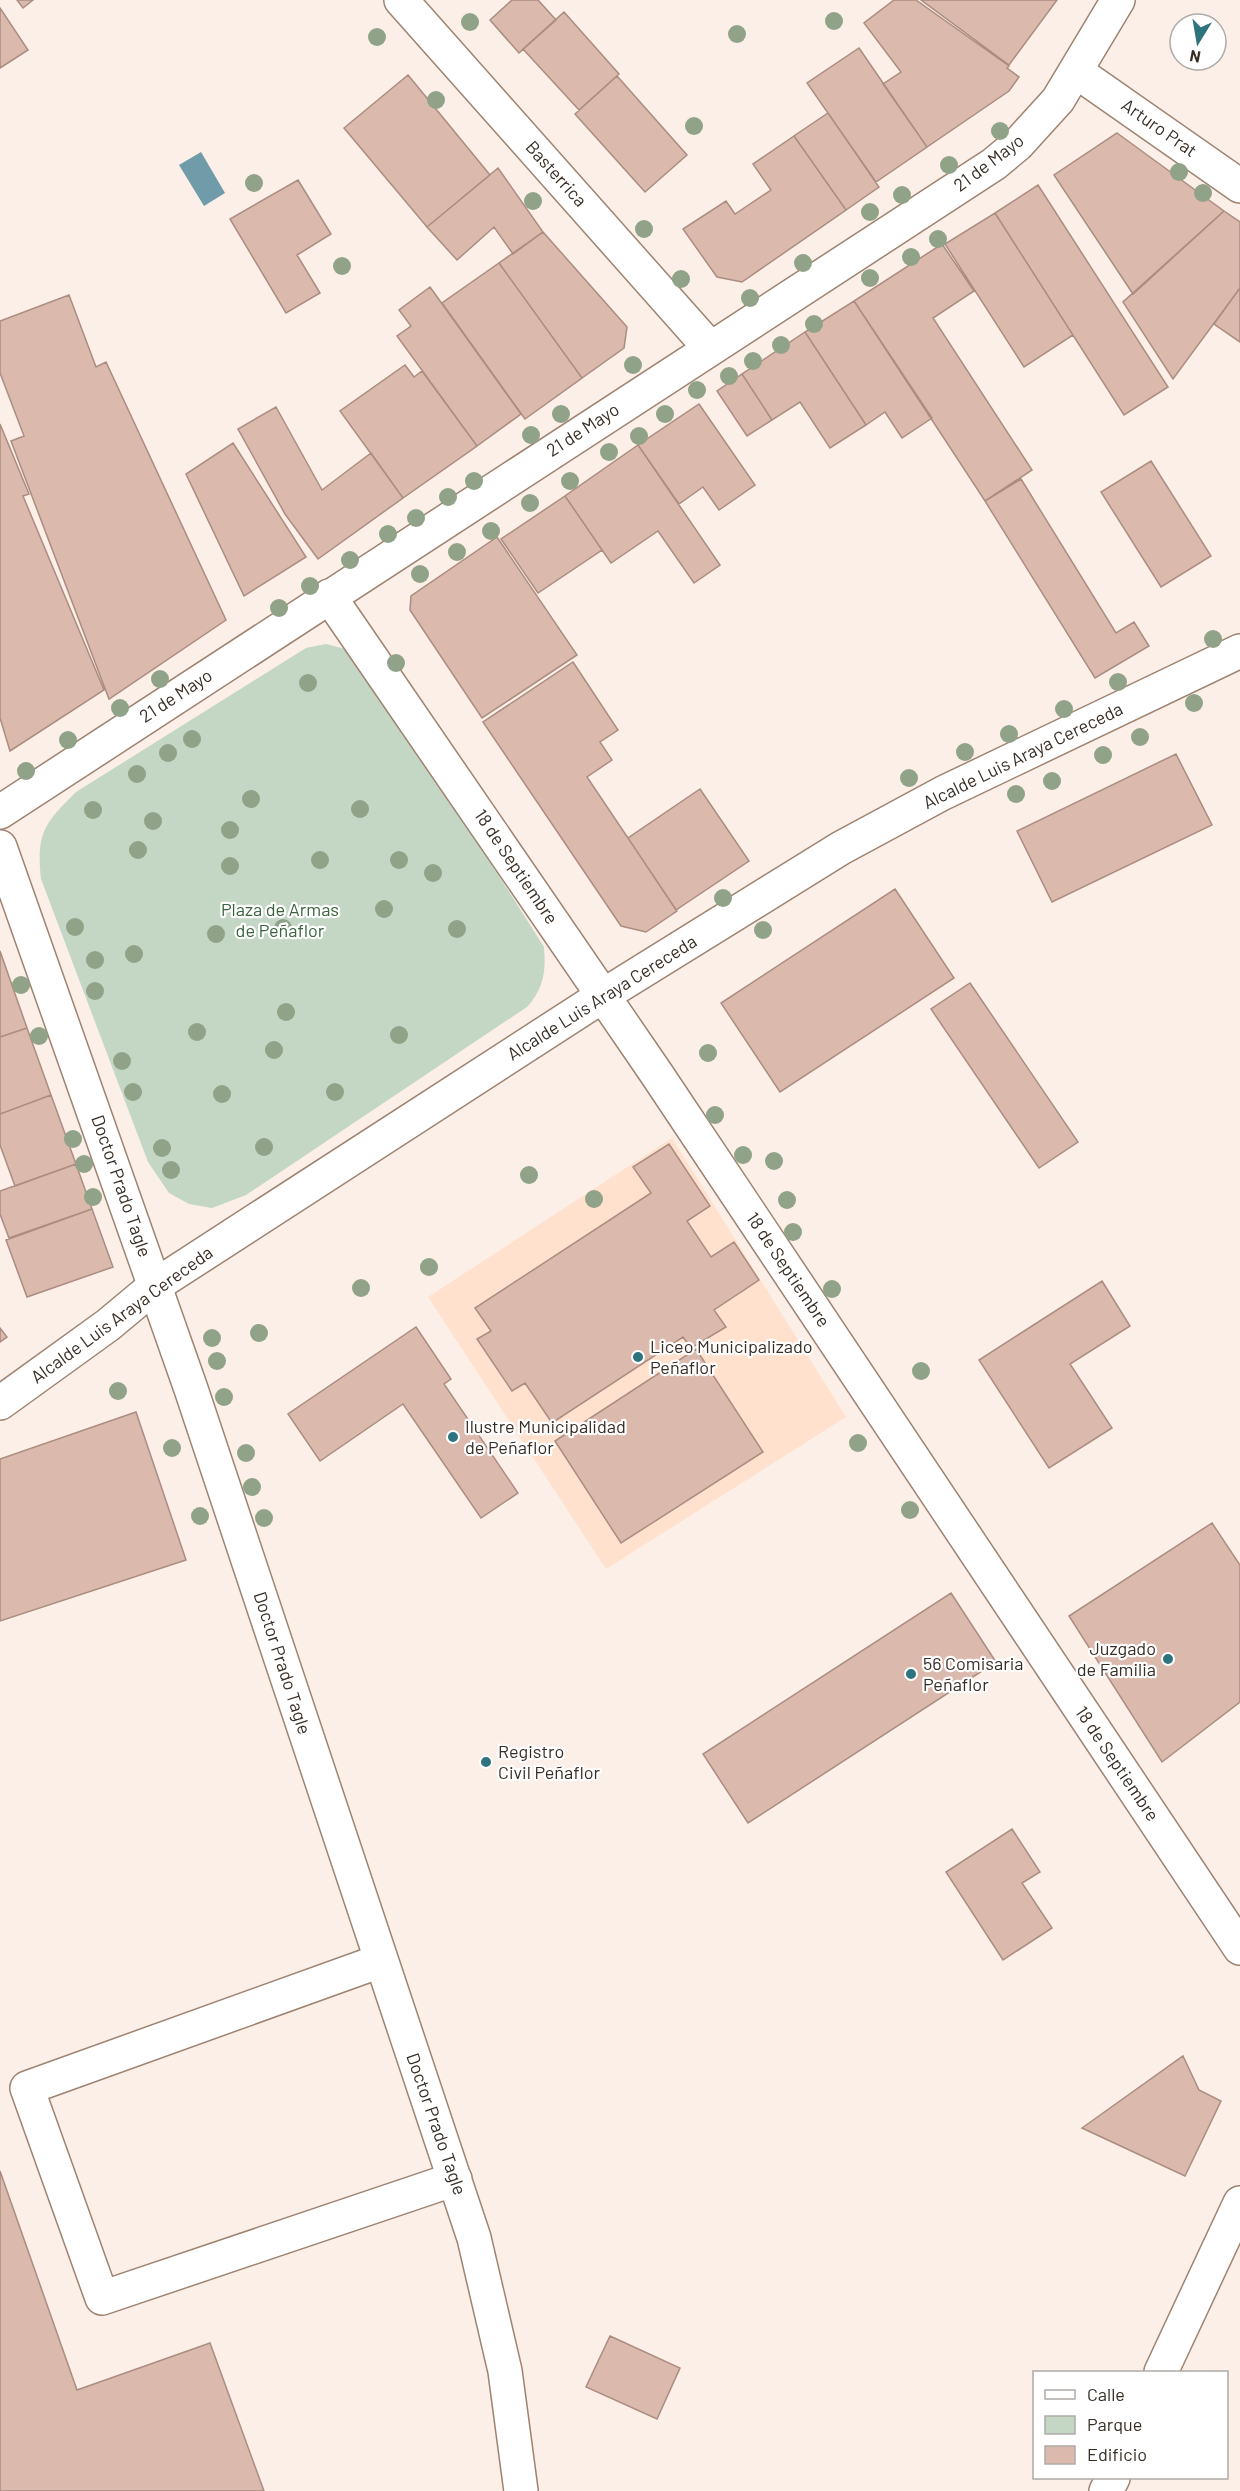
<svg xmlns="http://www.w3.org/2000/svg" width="1240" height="2491" font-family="Barlow,sans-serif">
  <rect width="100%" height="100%" fill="#fbefe7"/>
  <!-- built -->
  <path fill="#ffe1cd" d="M672,1138L846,1417L606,1569L428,1297Z"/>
  <!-- green -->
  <path fill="#c4d7c4" d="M326,644L345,649L370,672L544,947C546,971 544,988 527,1007L246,1195L212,1208L189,1204L169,1193L148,1162L41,879C36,833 44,824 76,792L306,648Z"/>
  <!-- water -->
  <path fill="#709ca9" d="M201,152L225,193L204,206L179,165Z"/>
  <!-- building -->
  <path fill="#dbb9ad" stroke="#ac8c81" stroke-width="1.5" d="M17,0H33L23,8Z
    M512,0H538L556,20L519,53L490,20Z
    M894,0H916L1009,66L1007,68L1019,77L1009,91L927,147L883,84L901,72L864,23Z
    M921,0H1057L1009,65Z
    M0,8L28,50L0,68Z
    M564,12L619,74L579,110L523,49Z
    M859,48L927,147L876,182L807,83Z
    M408,75L490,175L427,227L344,128Z
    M617,76L687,155L645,192L575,114Z
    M828,113L879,187L846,210L794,136Z
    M1117,133L1224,211L1133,294L1054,175Z
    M794,136L846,210L742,282L717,277L683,229L726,201L735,214L771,190L753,164Z
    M498,168L543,232L513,254L494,227L457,260L427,227Z
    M298,180L331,234L297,255L320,293L286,313L230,219Z
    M1038,185L1168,387L1124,415L995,213Z
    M1224,211L1240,222V288L1173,379L1123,302Z
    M995,213L1073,335L1024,367L945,244Z
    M543,232L627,327L624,348L582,378L499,263Z
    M942,244L974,291L933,318L1032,470L985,501L854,301Z
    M499,263L582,378L525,419L442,303Z
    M430,287L521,414L477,446L397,336L411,326L399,310Z
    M1240,288V342L1214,324Z
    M69,295L96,367L106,362L226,620L109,699L11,441L24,436L0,373V321Z
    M854,301L932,418L902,438L885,412L866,425L805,332Z
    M805,332L866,425L830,448L800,402L772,420L742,374Z
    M405,365L414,377L422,371L477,446L403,498L340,411Z
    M742,374L772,420L747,436L717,391Z
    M699,404L755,485L719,510L703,487L679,504L638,445Z
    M276,407L322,490L371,453L403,498L318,559L285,514L238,429Z
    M0,424L29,494L23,496L104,690L10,751L0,718Z
    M233,443L306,557L244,596L186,474Z
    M638,445L720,565L694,583L658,531L611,563L565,496Z
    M1151,461L1211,556L1161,587L1101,492Z
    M1021,479L1116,633L1134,622L1149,646L1095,678L985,501Z
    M565,496L602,550L538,593L501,539Z
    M497,537L577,655L482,718L410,610L411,596Z
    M573,662L618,730L600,742L612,760L587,777L677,911L646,932L621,926L483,722Z
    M1176,754L1212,825L1052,902L1017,831Z
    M700,789L749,861L676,910L628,838Z
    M895,889L954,978L780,1092L721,1003Z
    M0,951L27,1028L0,1037Z
    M970,983L1078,1142L1039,1168L931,1009Z
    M27,1028L51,1095L0,1114V1037Z
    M51,1095L76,1164L15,1186L0,1145V1114Z
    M669,1144L710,1206L687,1221L711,1257L734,1242L759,1280L714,1310L726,1327L691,1348L683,1337L552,1423L525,1383L512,1391L477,1339L491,1331L475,1308L651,1193L633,1167Z
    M76,1164L92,1209L9,1238L0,1214V1191Z
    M92,1209L113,1267L27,1297L6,1240Z
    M1102,1281L1130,1326L1070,1364L1112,1428L1049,1468L979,1360Z
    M416,1327L451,1379L444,1384L518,1493L481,1518L403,1404L320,1461L288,1414Z
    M0,1328L7,1337L0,1342Z
    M696,1349L763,1452L621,1543L555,1441Z
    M136,1412L186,1560L0,1621V1459Z
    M1212,1523L1240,1565V1702L1162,1762L1069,1616Z
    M951,1593L996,1662L748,1823L703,1754Z
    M1012,1829L1040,1872L1022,1883L1052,1928L1003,1960L946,1872Z
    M1183,2056L1199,2090L1221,2101L1185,2176L1082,2128Z
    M0,2171L77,2390L210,2343L264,2491H0Z
    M610,2336L680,2368L657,2419L586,2387Z"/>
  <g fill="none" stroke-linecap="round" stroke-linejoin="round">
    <defs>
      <path id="minor" d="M401,0L710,348
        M1077,72L1240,186
        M329,596L656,1073L1240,1948
        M0,847L191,1389L474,2238L505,2371L521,2491
        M380,1961L27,2088L102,2298L455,2179
        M1161,2372L1240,2203
        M1106,2491L1113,2478"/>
      <path id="major" d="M0,812L994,164L1018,144L1058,100L1118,0
        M0,1403L108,1325L156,1285L604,995L841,848L943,793L1240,651"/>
    </defs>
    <!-- minor casing -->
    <use href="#minor" stroke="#9e8370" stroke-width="36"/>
    <!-- major casing -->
    <use href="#major" stroke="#9e8370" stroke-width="36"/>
    <!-- minor -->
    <use href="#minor" stroke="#fff" stroke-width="33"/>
    <!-- major -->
    <use href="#major" stroke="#fff" stroke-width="33"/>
  </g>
  <!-- trees -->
  <g fill="#90a288">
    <circle cx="834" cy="21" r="9"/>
    <circle cx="470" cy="22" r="9"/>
    <circle cx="737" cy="34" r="9"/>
    <circle cx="377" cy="37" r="9"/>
    <circle cx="436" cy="100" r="9"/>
    <circle cx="694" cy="126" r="9"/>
    <circle cx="1000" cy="131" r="9"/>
    <circle cx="949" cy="165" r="9"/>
    <circle cx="1179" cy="172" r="9"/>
    <circle cx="254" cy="183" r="9"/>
    <circle cx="1203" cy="193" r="9"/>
    <circle cx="902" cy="195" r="9"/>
    <circle cx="533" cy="201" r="9"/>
    <circle cx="870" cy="212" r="9"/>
    <circle cx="644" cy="229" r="9"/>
    <circle cx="938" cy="239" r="9"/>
    <circle cx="911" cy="257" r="9"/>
    <circle cx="803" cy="263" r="9"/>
    <circle cx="342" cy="266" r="9"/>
    <circle cx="870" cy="278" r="9"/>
    <circle cx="681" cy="279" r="9"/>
    <circle cx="750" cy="298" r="9"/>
    <circle cx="814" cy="324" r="9"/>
    <circle cx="781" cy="345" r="9"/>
    <circle cx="753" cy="361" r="9"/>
    <circle cx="633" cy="365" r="9"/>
    <circle cx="729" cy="376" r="9"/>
    <circle cx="697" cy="390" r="9"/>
    <circle cx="561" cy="414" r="9"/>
    <circle cx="665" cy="414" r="9"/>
    <circle cx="531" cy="435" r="9"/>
    <circle cx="639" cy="436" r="9"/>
    <circle cx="609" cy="452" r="9"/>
    <circle cx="474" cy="481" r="9"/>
    <circle cx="570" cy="481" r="9"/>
    <circle cx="448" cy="497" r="9"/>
    <circle cx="530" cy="503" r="9"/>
    <circle cx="416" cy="518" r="9"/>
    <circle cx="491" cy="531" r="9"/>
    <circle cx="388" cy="534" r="9"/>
    <circle cx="457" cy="552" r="9"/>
    <circle cx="350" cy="560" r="9"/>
    <circle cx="420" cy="574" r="9"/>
    <circle cx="310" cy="586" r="9"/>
    <circle cx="279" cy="608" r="9"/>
    <circle cx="1213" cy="639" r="9"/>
    <circle cx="396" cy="663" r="9"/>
    <circle cx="160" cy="679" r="9"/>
    <circle cx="1118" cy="682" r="9"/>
    <circle cx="308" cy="683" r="9"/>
    <circle cx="1194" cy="703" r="9"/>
    <circle cx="120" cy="708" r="9"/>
    <circle cx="1064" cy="709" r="9"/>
    <circle cx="1009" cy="734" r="9"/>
    <circle cx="1140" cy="737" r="9"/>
    <circle cx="192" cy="739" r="9"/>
    <circle cx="68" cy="740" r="9"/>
    <circle cx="965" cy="752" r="9"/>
    <circle cx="168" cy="753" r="9"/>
    <circle cx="1103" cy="755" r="9"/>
    <circle cx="26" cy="771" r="9"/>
    <circle cx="137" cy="774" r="9"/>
    <circle cx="909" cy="778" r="9"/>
    <circle cx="1052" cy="781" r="9"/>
    <circle cx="1016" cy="794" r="9"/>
    <circle cx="251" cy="799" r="9"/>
    <circle cx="360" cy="809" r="9"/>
    <circle cx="93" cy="810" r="9"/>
    <circle cx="153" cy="821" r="9"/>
    <circle cx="230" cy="830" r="9"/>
    <circle cx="138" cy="850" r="9"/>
    <circle cx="320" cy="860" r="9"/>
    <circle cx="399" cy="860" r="9"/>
    <circle cx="230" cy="866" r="9"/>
    <circle cx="433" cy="873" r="9"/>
    <circle cx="723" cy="898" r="9"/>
    <circle cx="384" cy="909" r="9"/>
    <circle cx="75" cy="927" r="9"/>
    <circle cx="283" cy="928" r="9"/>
    <circle cx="457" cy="929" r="9"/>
    <circle cx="763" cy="930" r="9"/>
    <circle cx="216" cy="934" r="9"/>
    <circle cx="134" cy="954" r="9"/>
    <circle cx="95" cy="960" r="9"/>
    <circle cx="21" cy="985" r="9"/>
    <circle cx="95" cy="991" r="9"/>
    <circle cx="286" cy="1012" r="9"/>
    <circle cx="197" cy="1032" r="9"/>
    <circle cx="399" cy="1035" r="9"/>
    <circle cx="39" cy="1036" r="9"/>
    <circle cx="274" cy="1050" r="9"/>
    <circle cx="708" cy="1053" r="9"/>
    <circle cx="122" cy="1061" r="9"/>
    <circle cx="133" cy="1092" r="9"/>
    <circle cx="335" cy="1092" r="9"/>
    <circle cx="222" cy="1094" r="9"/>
    <circle cx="715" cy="1115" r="9"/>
    <circle cx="73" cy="1139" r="9"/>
    <circle cx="264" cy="1147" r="9"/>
    <circle cx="162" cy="1148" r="9"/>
    <circle cx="743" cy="1155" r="9"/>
    <circle cx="774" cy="1161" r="9"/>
    <circle cx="84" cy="1164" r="9"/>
    <circle cx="171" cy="1170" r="9"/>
    <circle cx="529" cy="1175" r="9"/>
    <circle cx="93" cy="1197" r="9"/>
    <circle cx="594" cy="1199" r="9"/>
    <circle cx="787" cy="1200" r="9"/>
    <circle cx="793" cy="1232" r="9"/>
    <circle cx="429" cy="1267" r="9"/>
    <circle cx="361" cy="1288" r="9"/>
    <circle cx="832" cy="1289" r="9"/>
    <circle cx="259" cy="1333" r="9"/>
    <circle cx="212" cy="1338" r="9"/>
    <circle cx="217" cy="1361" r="9"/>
    <circle cx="921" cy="1371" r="9"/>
    <circle cx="118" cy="1391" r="9"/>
    <circle cx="224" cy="1397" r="9"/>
    <circle cx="858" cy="1443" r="9"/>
    <circle cx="172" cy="1448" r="9"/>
    <circle cx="246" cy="1453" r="9"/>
    <circle cx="252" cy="1487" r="9"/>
    <circle cx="910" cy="1510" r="9"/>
    <circle cx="200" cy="1516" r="9"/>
    <circle cx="264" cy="1518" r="9"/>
  </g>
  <!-- markers -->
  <g fill="#2d747f" stroke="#fff" stroke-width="2">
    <circle cx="638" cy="1357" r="6"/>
    <circle cx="453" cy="1437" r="6"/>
    <circle cx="1168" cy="1659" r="6"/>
    <circle cx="911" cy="1674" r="6"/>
    <circle cx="486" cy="1762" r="6"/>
  </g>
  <g text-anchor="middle" stroke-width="4.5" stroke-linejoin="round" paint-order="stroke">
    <!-- street labels -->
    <g font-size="18" fill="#382d25" stroke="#fff">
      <text transform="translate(1159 128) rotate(35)" y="6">Arturo Prat</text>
      <text transform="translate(989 163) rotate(-37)" y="6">21 de Mayo</text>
      <text transform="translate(556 174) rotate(48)" y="6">Basterrica</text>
      <text transform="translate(583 430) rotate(-33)" y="6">21 de Mayo</text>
      <text transform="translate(176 696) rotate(-33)" y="6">21 de Mayo</text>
      <text transform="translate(1023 756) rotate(-26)" y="6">Alcalde Luis Araya Cereceda</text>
      <text transform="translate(516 867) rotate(56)" y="6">18 de Septiembre</text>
      <text transform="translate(602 998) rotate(-32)" y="6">Alcalde Luis Araya Cereceda</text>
      <text transform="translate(121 1186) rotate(71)" y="6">Doctor Prado Tagle</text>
      <text transform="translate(788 1270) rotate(56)" y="6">18 de Septiembre</text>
      <text transform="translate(122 1315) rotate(-36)" y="6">Alcalde Luis Araya Cereceda</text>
      <text transform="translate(282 1663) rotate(72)" y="6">Doctor Prado Tagle</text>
      <text transform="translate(1117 1764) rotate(56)" y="6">18 de Septiembre</text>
      <text transform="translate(436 2124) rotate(71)" y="6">Doctor Prado Tagle</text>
    </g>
    <!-- park labels -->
    <g font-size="18" fill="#39633a" stroke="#fff">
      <text x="280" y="916">Plaza de Armas<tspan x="280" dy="21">de Peñaflor</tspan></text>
    </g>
    <!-- poi labels -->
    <g font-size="18" fill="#382d25" stroke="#fff" text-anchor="start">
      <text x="650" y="1353">Liceo Municipalizado<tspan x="650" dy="21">Peñaflor</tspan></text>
      <text x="465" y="1433">Ilustre Municipalidad<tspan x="465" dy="21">de Peñaflor</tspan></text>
      <text x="1156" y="1655" text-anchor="end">Juzgado<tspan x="1156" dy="21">de Familia</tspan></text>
      <text x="923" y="1670">56 Comisaria<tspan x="923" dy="21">Peñaflor</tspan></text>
      <text x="498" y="1758">Registro<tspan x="498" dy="21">Civil Peñaflor</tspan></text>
    </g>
  </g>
  <!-- legend -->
  <rect x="1033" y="2371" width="195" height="108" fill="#ffffff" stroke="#afaba8" stroke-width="1.5"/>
  <rect x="1045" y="2390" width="30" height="9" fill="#ffffff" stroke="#afaba8" stroke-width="1.5"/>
  <text x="1087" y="2401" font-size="18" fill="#382d25">Calle</text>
  <rect x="1045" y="2416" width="30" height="18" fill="#c4d7c4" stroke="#afaba8" stroke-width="1.5"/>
  <text x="1087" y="2431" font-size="18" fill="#382d25">Parque</text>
  <rect x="1045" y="2446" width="30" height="18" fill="#dbb9ad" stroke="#afaba8" stroke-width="1.5"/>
  <text x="1087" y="2461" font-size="18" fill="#382d25">Edificio</text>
  <!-- north arrow -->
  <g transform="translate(1198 42) rotate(191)"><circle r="28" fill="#ffffff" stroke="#afaba8" stroke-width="1.5"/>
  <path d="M0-4.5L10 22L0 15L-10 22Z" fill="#2d747f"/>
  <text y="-9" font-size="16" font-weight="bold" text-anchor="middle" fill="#382d25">N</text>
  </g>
</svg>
